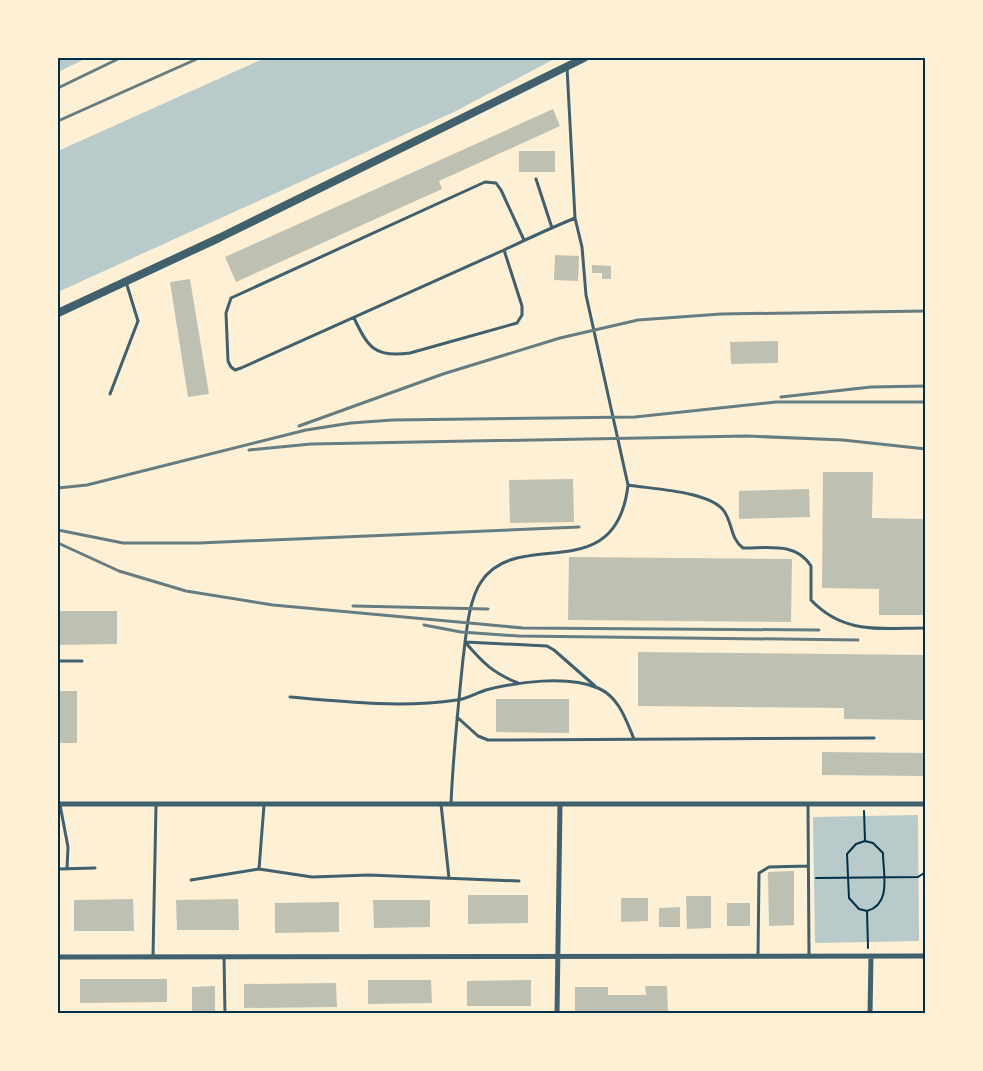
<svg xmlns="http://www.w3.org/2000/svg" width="983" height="1071" font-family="'DejaVu Sans',sans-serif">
  <rect width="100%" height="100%" fill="#fdf0d5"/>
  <!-- green -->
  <path fill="#b9caca" d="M58,58H87L58,72Z
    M265,58H556L454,112L58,292V151Z
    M918,815L919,941L815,943L813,817Z"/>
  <!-- building -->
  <path fill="#bec0b2" d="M553,109L560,126L439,181L442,189L236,282L225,257Z
    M519,151H555V172H519Z
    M555,255L579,256L578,281L554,280Z
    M592,265L611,266V279H602V273H592Z
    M190,279L209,394L188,397L170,282Z
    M778,341V363L731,364L730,342Z
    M823,472H873L872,518L926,519V615H879V589L822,588Z
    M573,479L574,522L510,523L509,480Z
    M809,489L810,517L739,519V491Z
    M569,557L792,559L791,622L568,620Z
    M58,611H117V644L58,645Z
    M638,652L926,655V729H923V720L844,719V708L638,706Z
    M58,691H77V743H58Z
    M496,699H569V733L496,732Z
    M822,752L926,753V776L822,775Z
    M794,871V925L769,926L768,872Z
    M468,895H528V923L468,924Z
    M686,896H711V928L687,929Z
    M621,898H648V921L621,922Z
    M133,899L134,931H74V900Z
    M238,899L239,930H177L176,900Z
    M373,900H430V927L374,928Z
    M339,902V932L275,933V903Z
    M727,903H750V926H727Z
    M680,907V927H659V908Z
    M80,979H167V1002L80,1003Z
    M368,980H431L432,1003L368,1004Z
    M531,980V1006H467V981Z
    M336,983L337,1007L244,1008V984Z
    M215,986V1014H192V987Z
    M645,986H667L668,1014H575V987H608V995H646Z"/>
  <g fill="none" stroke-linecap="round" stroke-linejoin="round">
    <!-- path -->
    <path stroke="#003049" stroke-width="2" d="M864,811L865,841L873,843L883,853C883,874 892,904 867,911L868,948
      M865,841L856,844L847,854L849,898L859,909L867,911
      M816,878L918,877L924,873"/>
    <!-- service -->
    <path stroke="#3f606c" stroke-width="3" d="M536,179L552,228
      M524,240L501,190L496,183L485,182L231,298L226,313L228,361L231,367L235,370L241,368L504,250C527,239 551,228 575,218L567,67
      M354,318C368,347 374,358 410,353L517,323L522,315V306L504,250
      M110,394L138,321L126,282
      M628,485C652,489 710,491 724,511C733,524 730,538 743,548C768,548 796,542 811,566V600C844,635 881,628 926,628
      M58,661H82
      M518,683C493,673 483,663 465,642L547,646L554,650L595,686
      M290,697C345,702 402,708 457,700C467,699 476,693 486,690C517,682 567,675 598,688C619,697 626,720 634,739
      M457,717L478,736L488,740L874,738
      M441,804L449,878
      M451,804C453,755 458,708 463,659C466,637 468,601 481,582C517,526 616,590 628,485L586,295L582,247L575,218
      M808,804L809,956
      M60,805L68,847L67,869
      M264,805L259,869L312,877L369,875L519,881
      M925,866H926
      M58,869L95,868
      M191,880L259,869
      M153,956L156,805
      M758,956L759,873L769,867L808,866
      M224,957L225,1014
      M113,1014H149"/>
    <!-- minor -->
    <path stroke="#3f606c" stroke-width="5" d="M58,804H926
      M58,957L926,956
      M557,1014L560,804
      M870,1014L871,956"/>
    <!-- tertiary -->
    <path stroke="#3f606c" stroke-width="8" d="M58,313L219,238L584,58"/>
    <!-- rail -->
    <path stroke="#657d81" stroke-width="3" d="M58,88L120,58
      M58,121L199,58
      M781,397L871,387L926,386
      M299,426L443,374L560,338L638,320L721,314L926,311
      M249,450L311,444L747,436L843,440L926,449
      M58,488L87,485L306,430L351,423L393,420L635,417L776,402H926
      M58,530L123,543H199L579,527
      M58,543L119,571L186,591L273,605L523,628L819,630
      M353,606L488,609
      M424,625L461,632L519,636L858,640"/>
  </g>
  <!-- border -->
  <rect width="983" height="1071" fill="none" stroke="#fdf0d5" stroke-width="118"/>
  <rect x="59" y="59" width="865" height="953" fill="none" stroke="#003049" stroke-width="2"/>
</svg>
